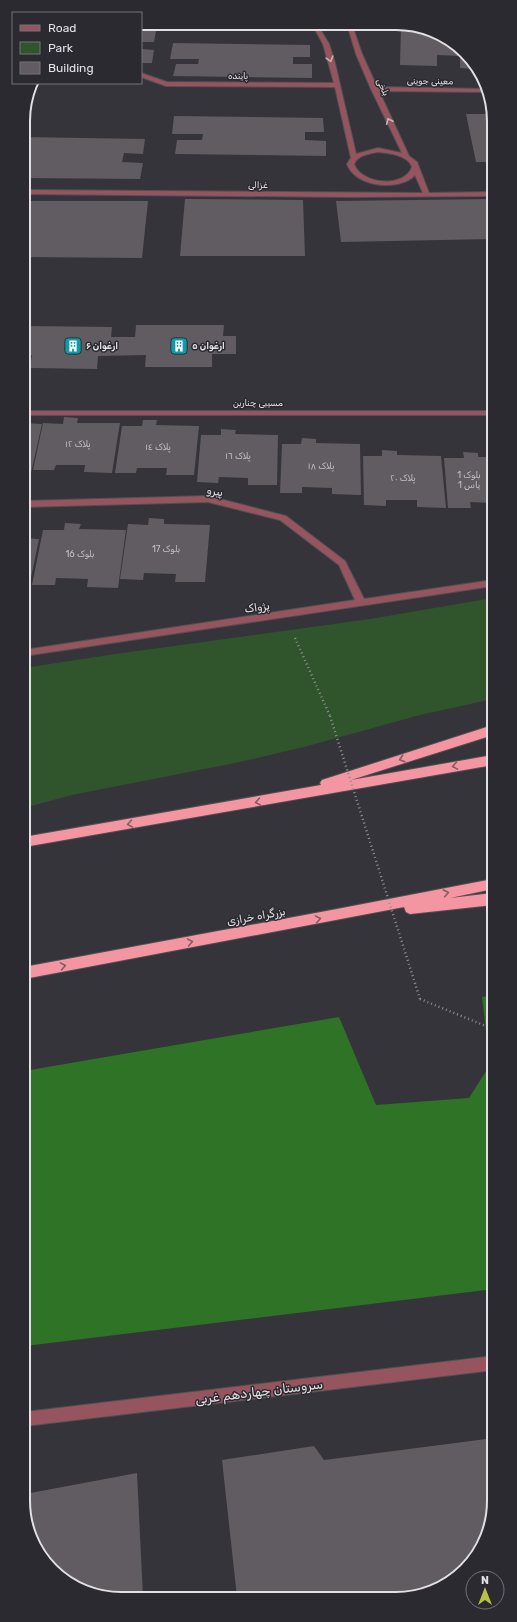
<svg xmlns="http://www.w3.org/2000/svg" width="517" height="1622" font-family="Rubik,Cairo,sans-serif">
  <rect width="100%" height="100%" fill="#35343a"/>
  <!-- green -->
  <path fill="#30542b" d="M493,598V699L420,715L304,747L240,762L72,795L24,808V668L115,654L370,619Z"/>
  <!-- forest -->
  <path fill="#2f7327" d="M493,995L494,1289L25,1346L24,1071L339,1017L376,1105L469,1098L490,1065L482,997Z"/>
  <!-- building -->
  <path fill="#605c62" d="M401,25L417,26L465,52L474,69L460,68V56L437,55V66L400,65Z
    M141,31H156L154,42H141Z
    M173,43L310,45V57H293V64H312V78L173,76L176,64H198L199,59H170Z
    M141,49L154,50L152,63H141Z
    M466,114H492V162H476Z
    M174,116L323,118L324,132H305V140L326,141V156L175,154L177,140H202L203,134H172Z
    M23,137L145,139L143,154L124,153L122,162L143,163L140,179L23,178Z
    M185,199L303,200L305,256H180Z
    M492,199V239L341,242L336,201Z
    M23,201H148L142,258L23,257Z
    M136,325H224L223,336H236V354H212V367H145L146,355L98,356L97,369L30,368L32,355H23V335L25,326L112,327L111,337H135Z
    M64,417L78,418L77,423H120L112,473L84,472L85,465H56L54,470H33L43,423L63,424Z
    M143,420H157L156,425L199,426L194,475H166L167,468H137L136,473H115L122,426H142Z
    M24,423L42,424L31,473H24Z
    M221,429L236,430L235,434L278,435L277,485H248V478L219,477L218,483L197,482L201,435H221Z
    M302,438L316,439V443L360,444L361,495L332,494V488L302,487V493H280L282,444H301Z
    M382,450L397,451V455L441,456L446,508L417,507V500H386V506L364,505L363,456H382Z
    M463,452L478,453V457H493V503L470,502L471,508H448L444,458H464Z
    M149,518L164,519V524L210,525L205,582H175L176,574L144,573L143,580L120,579L128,524L148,525Z
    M65,523L81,524L79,529L126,530L118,588L87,587L88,579L56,578L55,585H32L43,530H64Z
    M24,538L39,539L27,597H24Z
    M494,1438V1507L487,1538L469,1566L445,1586L415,1597H237L222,1460L314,1446L324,1460Z
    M137,1473L143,1597H102L52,1570L25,1520V1494Z"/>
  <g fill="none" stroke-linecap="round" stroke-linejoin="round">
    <defs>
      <path id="minor" d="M312,24H317L329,44L335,63L356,154L378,148L402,153L371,89L356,54L347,24L352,25L362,54L377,87L485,89L487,92L379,91L409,156L417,162L429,193L492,192V196L351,197L23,194V190L423,193L415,175C399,192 355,187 347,164L351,158L335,87L166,86L141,77V73L167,82L334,83L323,44ZM378,152C389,153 408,155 412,167C404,189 361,184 354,164C358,155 368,154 378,152Z
        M24,411H493V415H24Z
        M208,496L286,516L345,561L364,599L493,580V586L24,656V650L355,600L339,565L280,520L208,502L24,507V501Z
        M494,1356V1370L25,1426V1412Z"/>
      <path id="highway" d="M493,725V735L351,780L493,755V765L24,847V837L321,785L320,783L322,780Z
        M493,879V889L450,898L493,893V905L410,914L406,912L404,907L24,979V967L337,909Z"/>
    </defs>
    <!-- minor casing -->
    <use href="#minor" stroke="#515055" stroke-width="2"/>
    <!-- highway casing -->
    <use href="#highway" stroke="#515055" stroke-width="2"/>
    <!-- path -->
    <path stroke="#908f94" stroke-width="2.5" stroke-dasharray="1 3" stroke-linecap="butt" d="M295,638L330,716
      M420,999L493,1029"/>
    <!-- minor -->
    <use href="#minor" fill="#96555e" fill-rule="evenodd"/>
    <!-- highway -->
    <use href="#highway" fill="#f496a1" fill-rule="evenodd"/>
    <!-- path-bridge -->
    <path stroke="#908f94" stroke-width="2.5" stroke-dasharray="1 3" stroke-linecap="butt" d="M330,716L420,999"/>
  </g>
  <!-- one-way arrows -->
  <defs><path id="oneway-chevron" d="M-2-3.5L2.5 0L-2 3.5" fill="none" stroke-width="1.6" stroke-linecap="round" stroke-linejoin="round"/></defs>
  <g stroke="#c7afb5">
    <use href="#oneway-chevron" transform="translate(330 59) rotate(74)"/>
    <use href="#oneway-chevron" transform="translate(389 121) rotate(-115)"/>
  </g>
  <g stroke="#855b63">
    <use href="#oneway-chevron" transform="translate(402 759) rotate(162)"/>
    <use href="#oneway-chevron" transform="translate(455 766) rotate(170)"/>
    <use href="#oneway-chevron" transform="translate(258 802) rotate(170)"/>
    <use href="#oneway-chevron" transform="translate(130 824) rotate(170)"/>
    <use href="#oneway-chevron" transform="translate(446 893) rotate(-11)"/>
    <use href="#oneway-chevron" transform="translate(318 919) rotate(-10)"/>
    <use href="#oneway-chevron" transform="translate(190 942) rotate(-10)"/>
    <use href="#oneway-chevron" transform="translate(63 966) rotate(-10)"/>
  </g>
  <!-- icons -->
  <defs>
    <symbol id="building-square" viewBox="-11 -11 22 22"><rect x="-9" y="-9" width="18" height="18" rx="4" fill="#0f9aa8" stroke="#2b2a30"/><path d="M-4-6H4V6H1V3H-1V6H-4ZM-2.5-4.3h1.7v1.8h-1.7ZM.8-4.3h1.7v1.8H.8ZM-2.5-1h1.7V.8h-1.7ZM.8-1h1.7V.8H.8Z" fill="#fff"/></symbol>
  </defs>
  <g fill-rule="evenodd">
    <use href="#building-square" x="63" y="336" width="20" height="20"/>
    <use href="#building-square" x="169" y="336" width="20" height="20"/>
  </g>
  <g text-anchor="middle" stroke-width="3" stroke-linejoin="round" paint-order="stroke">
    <!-- far-street labels -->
    <g font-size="9" fill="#e1e0e4" stroke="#2b2a30">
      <text x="238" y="79">پاینده</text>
      <text transform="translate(430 81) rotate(1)" y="3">معینی جوینی</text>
      <text transform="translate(383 87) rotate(65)" y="3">بلخی</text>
      <text transform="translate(258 185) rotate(1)" y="3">غزالی</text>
      <text x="258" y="406">مسیبی چناربن</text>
    </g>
    <!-- far-poi labels -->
    <g font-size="9" font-weight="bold" fill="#e1e0e4" stroke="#2b2a30" text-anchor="start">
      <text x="86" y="349">ارغوان ۶</text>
      <text x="192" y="349">ارغوان ۵</text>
    </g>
    <!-- number labels -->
    <g font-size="9" fill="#c1bfc4">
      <text x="78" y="447">پلاک ١٢</text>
      <text x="158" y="450">پلاک ١٤</text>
      <text x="238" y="459">پلاک ١٦</text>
      <text x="321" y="469">پلاک ١٨</text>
      <text x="469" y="478">بلوک 1<tspan x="469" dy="10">یاس 1</tspan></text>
      <text x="403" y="481">پلاک ٢٠</text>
      <text x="166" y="552">بلوک 17</text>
      <text x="80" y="557">بلوک 16</text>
    </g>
    <!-- street labels -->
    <g font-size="11" fill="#e1e0e4" stroke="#2b2a30">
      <text transform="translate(215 491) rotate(10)" y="4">پیرو</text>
      <text transform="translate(257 607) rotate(-8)" y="4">پژواک</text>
      <text transform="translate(256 916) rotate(-10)" y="4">بزرگراه خرازی</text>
    </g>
    <!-- near-street labels -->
    <g font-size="13" fill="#e1e0e4" stroke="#2b2a30">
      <text transform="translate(259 1391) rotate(-7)" y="5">سروستان چهاردهم غربی</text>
    </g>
  </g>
  <!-- crop -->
  <path d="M0 0H517V1622H0ZM121 30H396A91 91 0 0 1 487 121V1501A91 91 0 0 1 396 1592H121A91 91 0 0 1 30 1501V121A91 91 0 0 1 121 30Z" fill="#2b2a30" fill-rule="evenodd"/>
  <path fill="none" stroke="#e1e0e4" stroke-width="2" d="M121 30H396A91 91 0 0 1 487 121V1501A91 91 0 0 1 396 1592H121A91 91 0 0 1 30 1501V121A91 91 0 0 1 121 30Z"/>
  <!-- legend -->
  <rect x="12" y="12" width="130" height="72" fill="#2b2a30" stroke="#747378"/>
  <rect x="20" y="25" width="20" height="6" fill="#96555e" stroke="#747378"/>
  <text x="48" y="32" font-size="12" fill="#e1e0e4">Road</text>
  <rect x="20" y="42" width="20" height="12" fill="#30542b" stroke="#747378"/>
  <text x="48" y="52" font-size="12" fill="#e1e0e4">Park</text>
  <rect x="20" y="62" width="20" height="12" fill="#605c62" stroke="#747378"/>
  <text x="48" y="72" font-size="12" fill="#e1e0e4">Building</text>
  <!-- north arrow -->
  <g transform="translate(485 1590)"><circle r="19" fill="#2b2a30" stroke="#747378"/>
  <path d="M0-3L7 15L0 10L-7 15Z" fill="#b8c147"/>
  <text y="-6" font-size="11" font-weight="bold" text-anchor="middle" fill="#e1e0e4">N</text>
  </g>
</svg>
